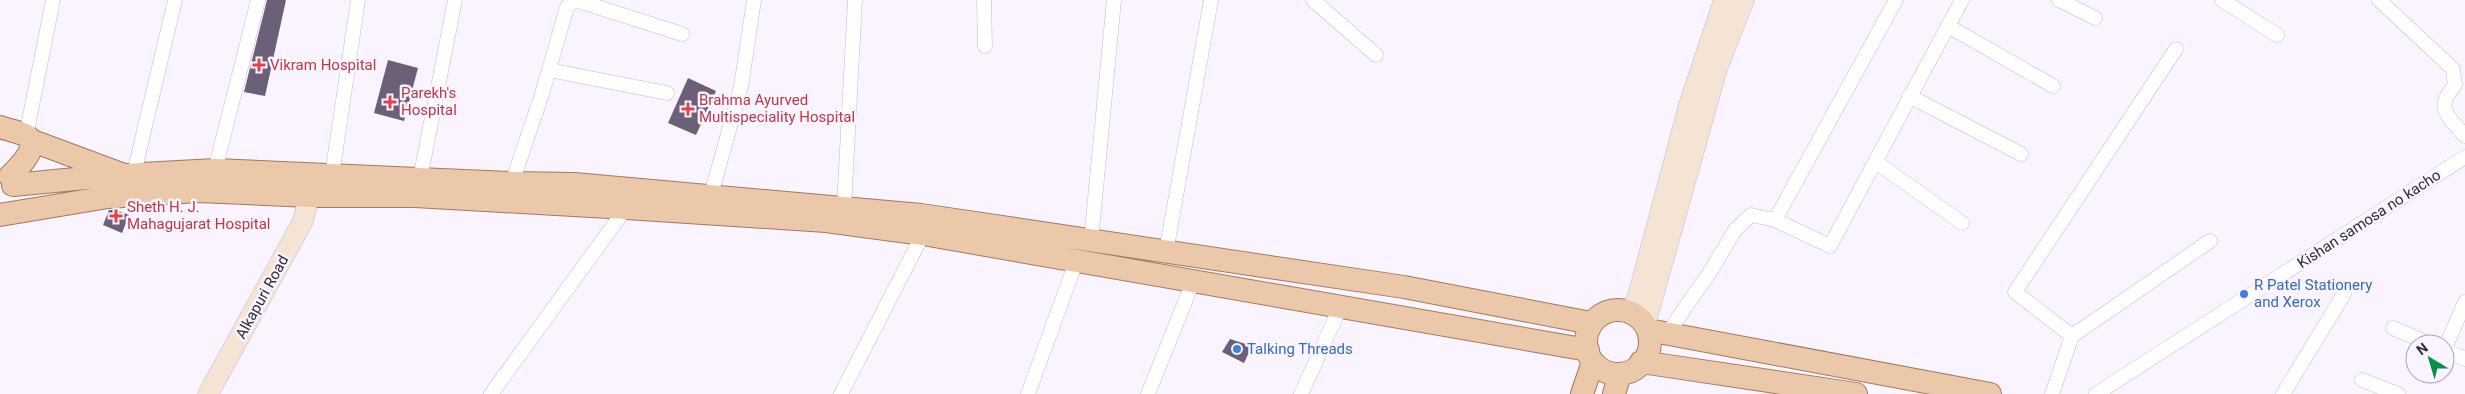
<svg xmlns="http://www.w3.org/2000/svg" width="2465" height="394" font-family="Roboto,sans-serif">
  <rect width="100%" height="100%" fill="#f9f4ff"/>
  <!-- building -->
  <path fill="#6b6077" d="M267,0H286L265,96L244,92Z
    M388,60L418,68L404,121L374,113Z
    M688,78L716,91L696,135L668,123Z
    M109,210H116L129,215L122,233L103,225Z
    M1230,339L1252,346L1244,363L1222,352Z"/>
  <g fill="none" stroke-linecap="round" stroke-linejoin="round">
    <defs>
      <path id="street" d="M984,0L985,46
        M1313,0L1376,55
        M2059,0L2095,18
        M2222,0L2277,35
        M2379,0L2453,69L2455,85C2434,109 2448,115 2465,136
        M1948,26L2053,86
        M549,70L667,93
        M1909,96L2021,154
        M26,136L53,0
        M1876,162L1962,223
        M215,170L258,0
        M134,173L175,0
        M332,175L358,0
        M420,179L455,0
        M512,183L542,94L567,7L574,1L582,2L682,34
        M711,195L741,87L754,0
        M844,207L855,0
        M1775,220L1896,0
        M1091,241L1114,0
        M1166,252L1211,0
        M2393,328L2430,344
        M1667,334L1712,269L1735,230L1751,215L1775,220L1830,246L1962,0
        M2072,336L2210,241
        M2445,348L2465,302
        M2445,350L2465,359
        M2362,380L2398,394
        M491,394L626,208
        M841,394L923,234
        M1028,394L1076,262
        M1148,394L1193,282
        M1301,394L1340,308
        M2052,394L2072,336L2015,292L2176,49
        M2096,394L2465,157
        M2283,394L2344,294"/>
      <path id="secondary" d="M1631,314L1639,292L1689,105L1724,0
        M1645,325L1717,69L1744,0
        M208,394L303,221L309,196"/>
      <path id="primary" d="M0,127C8,130 20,132 27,136C41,147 17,169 10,176
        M30,140L124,175L215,170L512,183L574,184L921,215L1404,287L1591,323
        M13,185L117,175
        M0,215L108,197L198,191L309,196H415L626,208L826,221L923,234L1588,350
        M1586 342a32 32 0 1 1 64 0a32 32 0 1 1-64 0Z
        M1648,330L1990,394
        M1641,362L1856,394
        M1582,394L1593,362
        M1614,394L1620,374"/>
    </defs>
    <!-- street casing -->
    <use href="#street" stroke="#c5bad3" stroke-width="15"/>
    <!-- secondary casing -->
    <use href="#secondary" stroke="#c5bad3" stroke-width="21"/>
    <!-- primary casing -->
    <use href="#primary" stroke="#a27a5c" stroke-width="24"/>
    <!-- street -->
    <use href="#street" stroke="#fff" stroke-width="14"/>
    <!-- secondary -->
    <use href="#secondary" stroke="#f5e3d4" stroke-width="20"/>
    <!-- primary -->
    <use href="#primary" stroke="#ebc8a9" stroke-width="22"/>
  </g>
  <!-- markers -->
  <g fill="#e0444e" stroke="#f9f4ff" stroke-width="2">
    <path d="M256.5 57.5h5v5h5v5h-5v5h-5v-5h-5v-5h5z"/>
    <path d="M387.5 94.5h5v5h5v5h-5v5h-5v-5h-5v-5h5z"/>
    <path d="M685.5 101.5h5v5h5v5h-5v5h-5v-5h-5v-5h5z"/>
    <path d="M113.5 208.5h5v5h5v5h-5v5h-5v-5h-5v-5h5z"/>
  </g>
  <g fill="#3f7fe0" stroke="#f9f4ff" stroke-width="2">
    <circle cx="2244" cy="294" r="5"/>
    <circle cx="1237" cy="349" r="5"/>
  </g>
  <g text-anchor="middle" stroke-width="5" stroke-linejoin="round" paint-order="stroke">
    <!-- health labels -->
    <g font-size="15" fill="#be3a42" stroke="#f9f4ff" text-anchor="start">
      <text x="270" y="70">Vikram Hospital</text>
      <text x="401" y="98">Parekh's<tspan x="401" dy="17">Hospital</tspan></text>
      <text x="699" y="105">Brahma Ayurved<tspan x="699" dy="17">Multispeciality Hospital</tspan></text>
      <text x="127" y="212">Sheth H. J.<tspan x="127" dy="17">Mahagujarat Hospital</tspan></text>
    </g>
    <!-- street labels -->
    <g font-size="15" fill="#322e38" stroke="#f9f4ff">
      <text transform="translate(2369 219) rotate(-33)" y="5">Kishan samosa no kacho</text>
      <text transform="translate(262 297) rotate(-61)" y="5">Alkapuri Road</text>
    </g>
    <!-- shop labels -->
    <g font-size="15" fill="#366cbe" stroke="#f9f4ff" text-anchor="start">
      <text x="2254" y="290">R Patel Stationery<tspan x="2254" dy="17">and Xerox</tspan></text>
      <text x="1247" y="354">Talking Threads</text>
    </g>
  </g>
  <!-- north arrow -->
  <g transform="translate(2430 359) rotate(322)"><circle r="24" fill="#f9f4ff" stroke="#a9a5af"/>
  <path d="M0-4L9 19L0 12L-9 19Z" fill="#0a8e4b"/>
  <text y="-8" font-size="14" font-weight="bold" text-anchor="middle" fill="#322e38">N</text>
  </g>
</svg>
